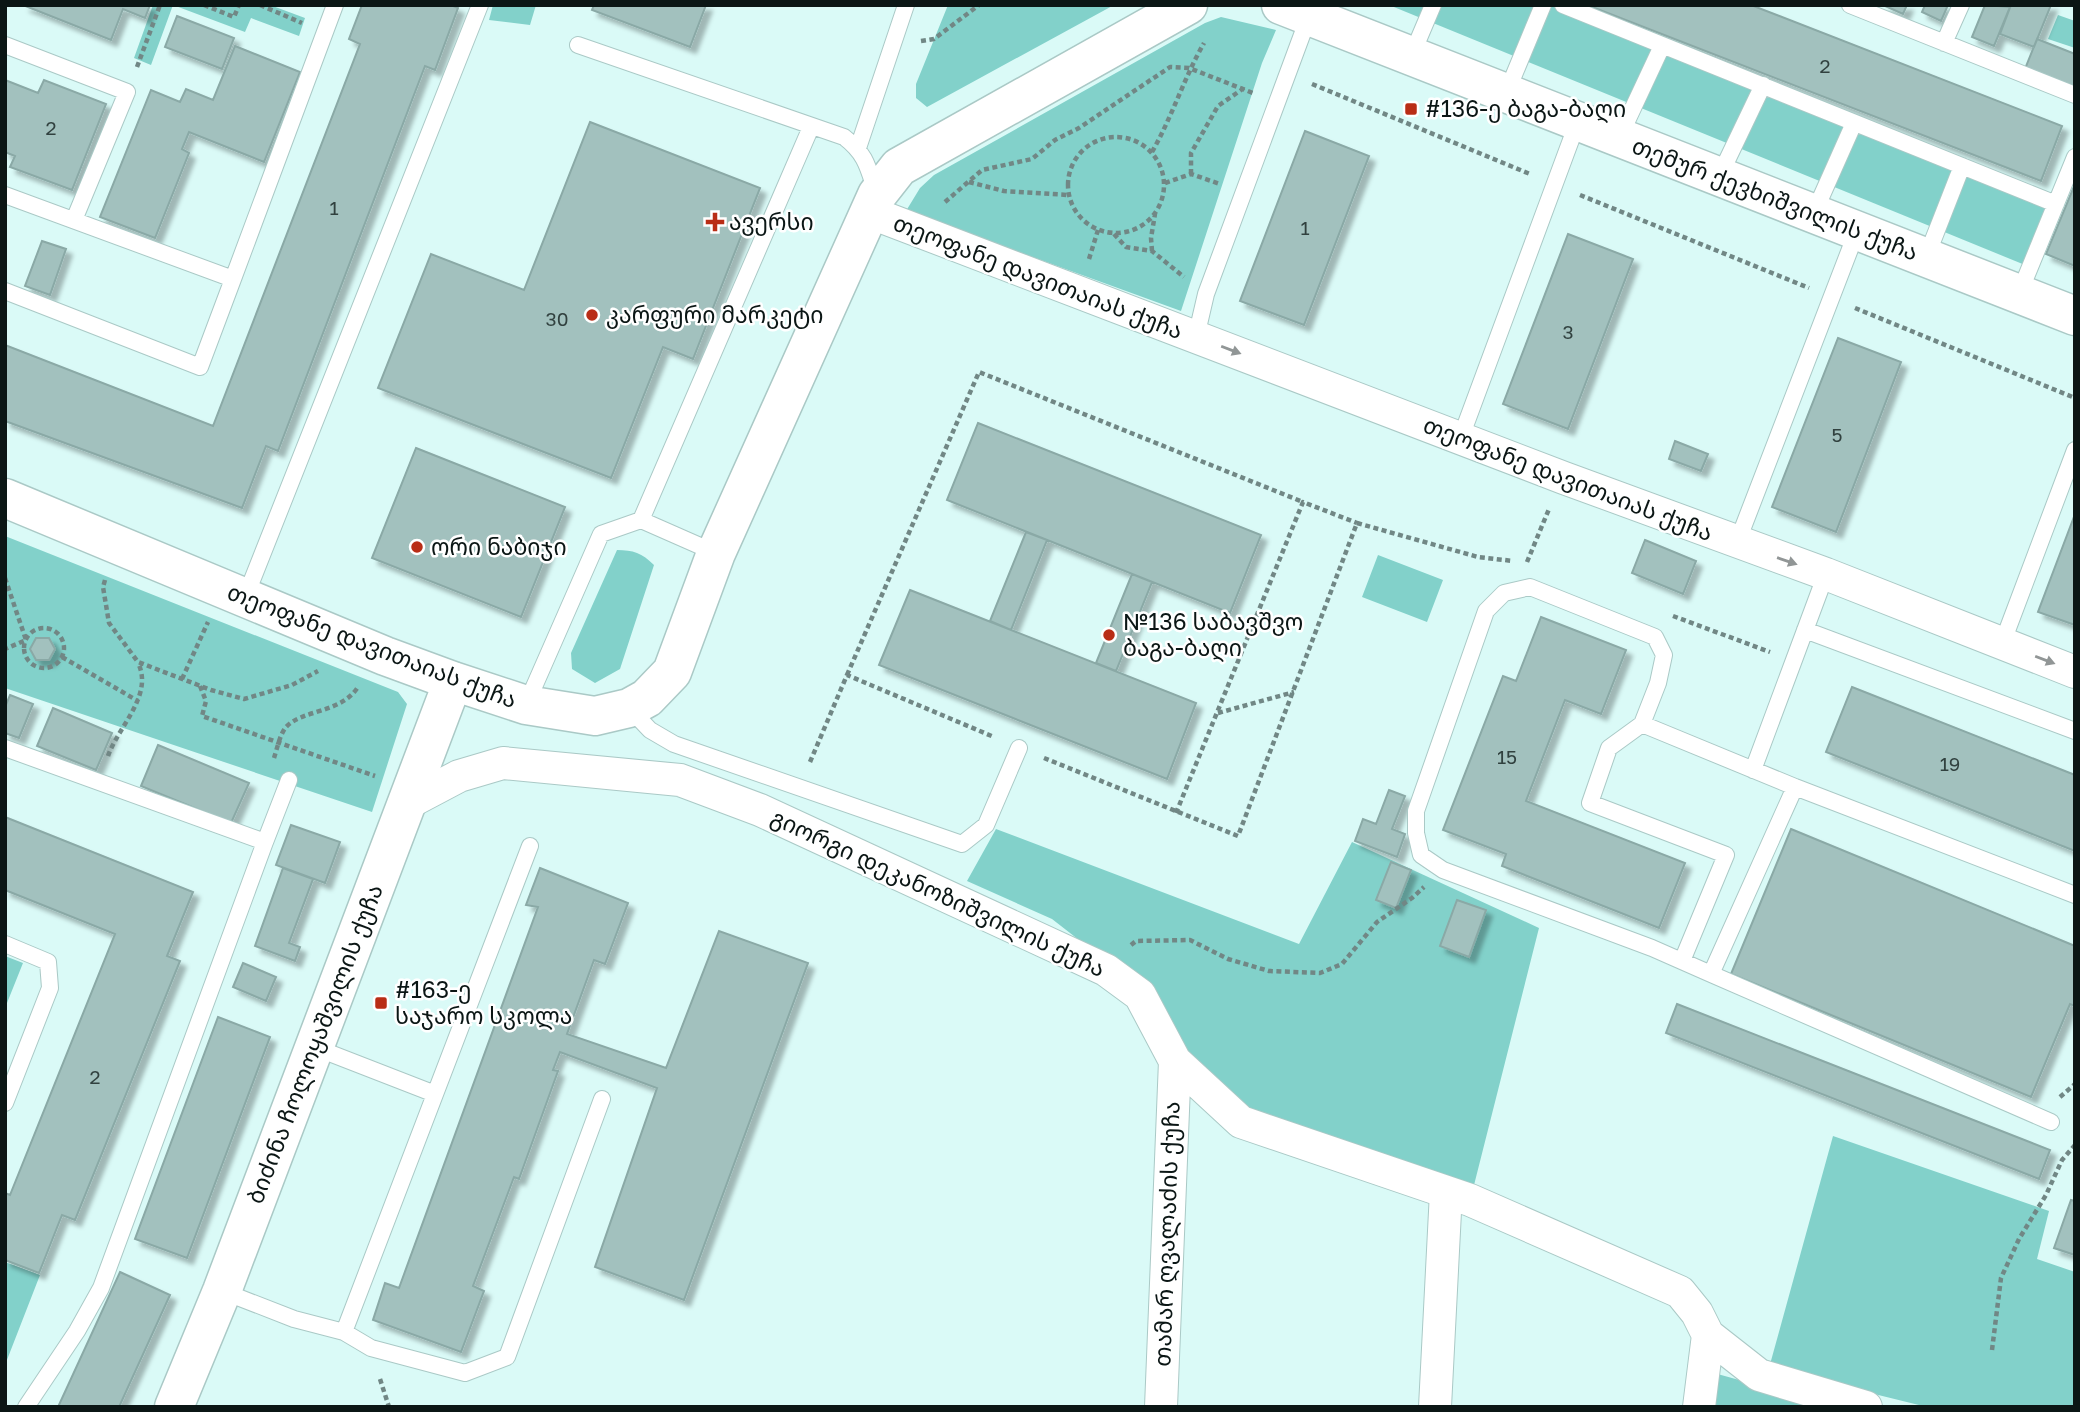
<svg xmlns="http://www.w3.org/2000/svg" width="2080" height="1412" font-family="'Golos Text','Noto Sans Georgian',sans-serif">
  <defs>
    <filter id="shadow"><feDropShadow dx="6" dy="6" stdDeviation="2" flood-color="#0004"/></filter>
  </defs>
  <rect width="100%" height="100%" fill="#dafaf7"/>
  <!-- green -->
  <path fill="#82d1ca" d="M153,5H173L151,65L134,58Z
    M173,5H270L305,18L299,36L251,18L245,32Z
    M493,5H536L530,25L489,20Z
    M948,5H1114L927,107L916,98V84Z
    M1389,5H1549L2048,208L2025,265Z
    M2058,15L2075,21V48L2048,39Z
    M1221,17L1276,30L1262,63L1181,311L906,211L920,188L934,175L1205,23Z
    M5,536L398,692L407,704L372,812L5,688Z
    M617,550C633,550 642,553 654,565L620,669L595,683L572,669L571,653Z
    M1378,555L1443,580L1427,622L1362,597Z
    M996,829L1299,944L1352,842L1539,928L1471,1197L1243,1117L1182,1060L1146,992L1052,919L967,881Z
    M5,956L23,963L5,1008Z
    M1833,1136L2049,1211L2037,1259L2075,1272V1407H1927L1769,1368Z
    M5,1262L40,1275L5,1365Z
    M1703,1370L1837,1407H1699Z"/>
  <!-- building -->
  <path fill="#a2c1be" stroke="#8aa9a6" stroke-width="2" filter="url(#shadow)" d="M23,5H150L145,18L123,9L111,40Z
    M362,5H451L458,8L435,70L425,66L278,451L266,446L242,508L5,421V345L213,426L360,44L349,39Z
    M594,5H706L690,47L592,10Z
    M1587,5H1751L2062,126L2041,181Z
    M1883,5H1907L1903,14Z
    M1925,5H1948L1941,21L1922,12Z
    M1985,5L2010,7L1994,46L1972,37Z
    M2011,5H2051L2034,47L2000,34Z
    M177,16L234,38L222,69L165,47Z
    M2037,39L2075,54V88L2025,69Z
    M235,46L300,72L264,162L189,132L182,149L189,153L155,238L100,217L151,90L180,102L186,89L213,100Z
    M5,80L38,93L44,80L106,104L72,190L10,167L15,156L5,152Z
    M590,122L760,188L693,359L663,347L611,478L378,388L431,254L524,290Z
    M1305,131L1369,156L1304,325L1240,301Z
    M2075,184V266L2046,254Z
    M1568,234L1633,259L1568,429L1503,404Z
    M42,241L66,249L50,295L25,286Z
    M1838,338L1901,362L1836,532L1772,507Z
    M978,423L1261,535L1230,613L947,500Z
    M1675,441L1708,454L1701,471L1669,459Z
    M416,448L565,507L521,617L372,558Z
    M2075,514V625L2038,612Z
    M1026,532L1047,540L1011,630L990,621Z
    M1645,540L1696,561L1683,594L1632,573Z
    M1132,574L1152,582L1116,671L1096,663Z
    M910,590L1196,703L1167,779L879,665Z
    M1541,617L1626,650L1601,714L1565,700L1526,801L1685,863L1659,928L1502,866L1506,854L1443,830L1503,676L1516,681Z
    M36,638H49L55,649L49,660H36L30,649Z
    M1852,687L2075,775V851L1826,752Z
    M10,695L33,704L19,738L5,733V707Z
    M53,708L112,733L96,770L37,746Z
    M158,745L249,783L231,823L141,786Z
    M1389,790L1405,796L1392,829L1405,834L1397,857L1355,841L1363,819L1376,824Z
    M5,817L193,892L167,956L180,961L75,1220L62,1215L39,1273L5,1260V1193L10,1195L115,934L5,890Z
    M291,825L340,842L325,883L276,865Z
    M1791,829L2075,946V1006L2070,1004L2031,1097L1731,974Z
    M1391,862L1411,870L1396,908L1376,900Z
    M283,868L313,879L289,943L300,947L295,961L255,946Z
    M540,868L628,903L605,964L594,960L567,1034L666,1068L719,931L808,963L684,1300L595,1267L657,1088L560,1052L553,1070L558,1071L519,1179L514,1177L473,1286L484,1291L461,1352L373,1320L385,1283L399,1288L538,907L526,905Z
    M1457,900L1486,910L1469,957L1440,946Z
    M243,963L276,977L266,1001L233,987Z
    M1677,1004L2050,1150L2039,1179L1666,1033Z
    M218,1017L270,1037L187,1258L135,1239Z
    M2071,1200L2075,1201V1255L2054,1248Z
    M120,1272L170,1295L119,1407H58Z"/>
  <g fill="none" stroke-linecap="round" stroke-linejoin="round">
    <defs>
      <path id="lane" d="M1563,5L2056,204
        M1850,5L2075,95
        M1944,43L1961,5
        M5,45L127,92L74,220
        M578,45L844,137C866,154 868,167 876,192
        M1411,57L1433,5
        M1506,94L1543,5
        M1619,138L1662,46
        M858,148L906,5
        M1719,177L1763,85
        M5,195L233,279L335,5
        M1814,213L1854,123
        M1926,258L1962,166
        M5,291L200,367L233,279
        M2019,294L2075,157
        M1196,337L1206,294L1309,16
        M1461,437L1578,121
        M641,520L811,127
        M1737,543L1857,231
        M245,598L480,5
        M1805,630L2075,731
        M2002,644L2075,450
        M526,705L601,534L641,520L716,553
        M629,708L650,730L674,744L962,844L986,825L1019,748
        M1642,724L1795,787L2075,895
        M5,748L265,842L101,1288L77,1331L26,1407
        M1753,770L1826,574
        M265,842L289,780
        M5,944L48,962L50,988L5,1103
        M1682,961L1726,855L1590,803L1609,748L1642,724L1658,683L1664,655L1655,637L1530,587L1504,593L1486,611L1416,811V833L1421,855L1443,870L1652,948L1711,974L2051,1122
        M1711,974L1795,787
        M314,1047L435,1094
        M222,1291L294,1319L344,1332L371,1348L465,1373L507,1357L602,1099
        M344,1332L530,846"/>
      <path id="street" d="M869,212L1564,478L1826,574L2075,672
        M406,804L459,776L503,763L680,780L760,810L1106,970L1140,995L1175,1061L1241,1122L1470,1200L1680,1292L1697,1313L1708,1335L1699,1407
        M1708,1335L1759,1375L1866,1407
        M1161,1407L1175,1061
        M1435,1407L1446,1192"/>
      <path id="secondary" d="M1281,5L2075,316
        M5,498L385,656L453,681L526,705L595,716L629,708L647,698L672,672L716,553L877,195L899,167L1188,5
        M174,1407L222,1291L453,681"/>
    </defs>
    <!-- lane casing -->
    <use href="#lane" stroke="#aac9c6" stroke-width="18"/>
    <!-- street casing -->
    <use href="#street" stroke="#aac9c6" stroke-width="34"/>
    <!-- secondary casing -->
    <use href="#secondary" stroke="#aac9c6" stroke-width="41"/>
    <!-- path -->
    <path stroke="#718785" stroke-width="4.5" stroke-dasharray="5 3.5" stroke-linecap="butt" d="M204,5L234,17L239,5
      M260,5L302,23
      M921,41L934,39L979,5
      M137,67L160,5
      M1312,84L1530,174
      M1068 185a48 48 0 1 1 96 0a48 48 0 1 1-96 0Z
      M1152,152C1172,117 1184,78 1204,43
      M1191,174V153L1218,106L1244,88
      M969,182L1004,191L1068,195
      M1165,183L1191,174L1220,184
      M1580,195L1809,288
      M945,202L982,170L1032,159L1055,140L1079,128L1170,67L1189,68L1253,93
      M1114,234L1126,247L1152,251L1184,277
      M1152,251L1151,238L1155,214
      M1089,259L1098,230
      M1855,308L2075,398
      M1527,562L1549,509
      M5,578L26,640L5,649
      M105,580L103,587L109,623L138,662L211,690L244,699L292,685L318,671
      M1673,616L1770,652
      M24 648a20 20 0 1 1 40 0a20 20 0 1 1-40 0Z
      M62,657L138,701
      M847,675L979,372L1303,502
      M182,679L208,622
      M200,686L206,701L202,716L375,776
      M1218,713L1294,692
      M108,756C118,727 154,695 138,663
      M274,758C277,749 280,734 286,727C303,709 340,714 358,687
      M1044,758L1238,836L1357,523L1478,557L1513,561
      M810,762L847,675L994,737
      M1176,813L1303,502L1357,523
      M1131,945L1136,941L1190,940L1228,959L1269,971L1320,973L1342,964L1377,922L1412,898L1424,887
      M2060,1097L2075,1084
      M1992,1350L2001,1278L2019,1239L2046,1195L2062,1160L2075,1145
      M380,1379L389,1407"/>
    <!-- lane -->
    <use href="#lane" stroke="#fff" stroke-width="16"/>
    <!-- street -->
    <use href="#street" stroke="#fff" stroke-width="32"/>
    <!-- secondary -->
    <use href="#secondary" stroke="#fff" stroke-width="38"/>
  </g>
  <!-- one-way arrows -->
  <defs><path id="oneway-solid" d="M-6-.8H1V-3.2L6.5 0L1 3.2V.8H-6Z" transform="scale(1.75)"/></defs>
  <g fill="#919696">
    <use href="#oneway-solid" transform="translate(1231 350) rotate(21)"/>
    <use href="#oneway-solid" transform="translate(1787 561) rotate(19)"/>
    <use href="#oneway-solid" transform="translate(2045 660) rotate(21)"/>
  </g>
  <!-- markers -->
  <g fill="#b92d16" stroke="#fff" stroke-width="2.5">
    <rect x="1404" y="102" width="14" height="14" rx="3.5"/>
    <path d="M711.5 211.5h7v7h7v7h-7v7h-7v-7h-7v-7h7z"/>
    <circle cx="592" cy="315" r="7"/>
    <circle cx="417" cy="547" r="7"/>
    <circle cx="1109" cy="635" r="7"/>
    <rect x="374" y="996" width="14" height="14" rx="3.5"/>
  </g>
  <g text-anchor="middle" stroke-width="5" stroke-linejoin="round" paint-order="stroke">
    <!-- number labels -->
    <g font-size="19" fill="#31413f">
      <text x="1825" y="73">2</text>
      <text x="51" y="135">2</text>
      <text x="334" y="215">1</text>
      <text x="1305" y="235">1</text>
      <text x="557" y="326">30</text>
      <text x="1568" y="339">3</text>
      <text x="1837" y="442">5</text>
      <text x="1507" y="764">15</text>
      <text x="1950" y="771">19</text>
      <text x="95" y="1084">2</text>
    </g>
    <!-- poi labels -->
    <g font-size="23" fill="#0b1615" stroke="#fff" text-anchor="start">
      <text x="1425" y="117">#136-ე ბაგა-ბაღი</text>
      <text x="729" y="230">ავერსი</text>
      <text x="606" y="323">კარფური მარკეტი</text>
      <text x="431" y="555">ორი ნაბიჯი</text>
      <text x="1123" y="630">№136 საბავშვო<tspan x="1123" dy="26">ბაგა-ბაღი</tspan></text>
      <text x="395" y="998">#163-ე<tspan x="395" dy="26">საჯარო სკოლა</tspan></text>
    </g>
    <!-- street labels -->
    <g font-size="23" fill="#0b1615" stroke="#fff">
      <text transform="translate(1775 199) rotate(21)" y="8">თემურ ქევხიშვილის ქუჩა</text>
      <text transform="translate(1038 277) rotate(21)" y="8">თეოფანე დავითაიას ქუჩა</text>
      <text transform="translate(1568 479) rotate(21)" y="8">თეოფანე დავითაიას ქუჩა</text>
      <text transform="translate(372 646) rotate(21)" y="8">თეოფანე დავითაიას ქუჩა</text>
      <text transform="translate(938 893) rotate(25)" y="8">გიორგი დეკანოზიშვილის ქუჩა</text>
      <text transform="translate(315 1044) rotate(-69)" y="8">ბიძინა ჩოლოყაშვილის ქუჩა</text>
      <text transform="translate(1167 1234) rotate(-88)" y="8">თამარ ღვალაძის ქუჩა</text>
    </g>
  </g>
  <!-- border -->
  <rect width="2080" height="1412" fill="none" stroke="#0b1615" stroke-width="14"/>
</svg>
